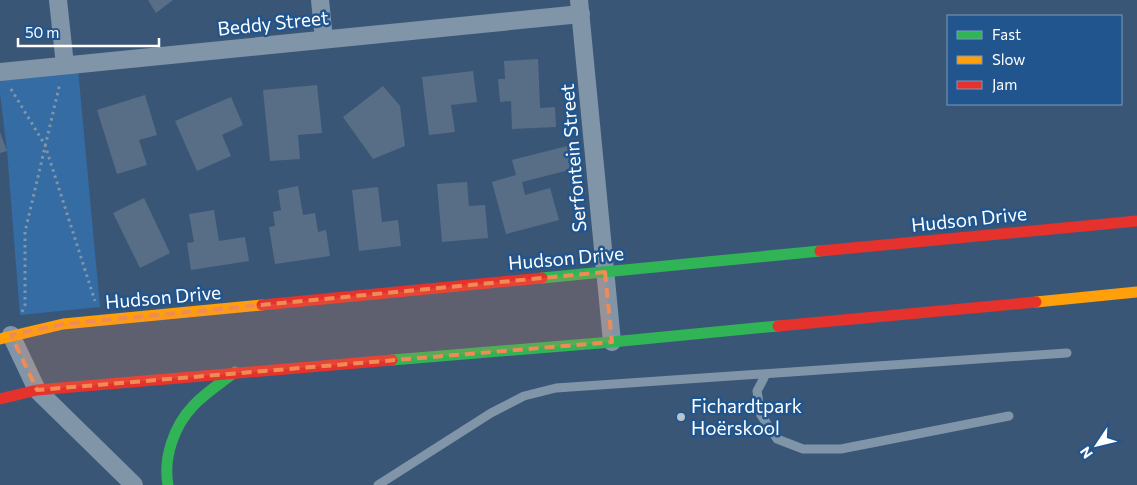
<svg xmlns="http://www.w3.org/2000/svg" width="1137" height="485" font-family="Commissioner,sans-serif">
  <rect width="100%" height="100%" fill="#3a5676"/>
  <!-- green -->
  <path fill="#356ca4" d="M78,69L100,307L20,315L7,151L0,93V76Z"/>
  <!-- building -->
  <path fill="#586e87" d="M148,0H173L156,13Z
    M538,59L540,108L555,107L556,127L512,129L511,101L500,102L498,79H505L504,61Z
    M473,71L477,102L451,105L455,132L429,135L422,77Z
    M317,85L322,133L298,135L300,159L270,161L263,90Z
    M383,86L400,106L405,146L373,159L343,117Z
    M145,95L157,135L139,140L147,165L117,174L97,110Z
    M231,97L243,125L222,135L231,156L197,171L175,121Z
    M0,132L7,151L0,153Z
    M567,146L573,169L522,182L525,195L550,188L559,220L506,234L492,182L516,175L512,160Z
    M467,182L469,206L485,205L488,238L442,242L437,184Z
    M298,186L303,215L315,213L318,232L326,230L330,256L275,264L269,227L275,226L273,212L281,210L278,190Z
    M378,187L382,222L398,220L401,246L359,251L352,190Z
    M144,198L170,253L140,268L113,213Z
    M214,210L219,241L245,237L249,261L191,270L187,243L194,242L189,214Z"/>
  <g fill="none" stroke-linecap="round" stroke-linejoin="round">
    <!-- path -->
    <path stroke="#8195a9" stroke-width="3" stroke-dasharray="2.5 4" stroke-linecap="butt" d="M11,89L45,145L95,301
      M22,312L25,305V232L60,83"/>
    <!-- lane -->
    <path stroke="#8195a9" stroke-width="9" d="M766,374L757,391L761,415L777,439L803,449H841L1009,416
      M378,485L491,413L524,396L556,388L1067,353"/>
    <!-- street -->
    <path stroke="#8195a9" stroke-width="18" d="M58,0L65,65
      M320,0L324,39
      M579,0L612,342
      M0,72L581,14
      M11,335L37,390L134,485"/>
    <!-- fast -->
    <path stroke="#30b455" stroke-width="11" d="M542,278L820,251
      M392,360L612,342L778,326
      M168,485C163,458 174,426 193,406C205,393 221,383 235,372"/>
    <!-- slow -->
    <path stroke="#ff9f0a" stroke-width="11" d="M1036,302L1137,292
      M0,339L63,324L262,305"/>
    <!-- jam -->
    <path stroke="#e5322d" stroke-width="11" d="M820,251L1137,221
      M262,305L542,278
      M778,326L1036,302
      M0,399L37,390L392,360"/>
  </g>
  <!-- marked area -->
  <path fill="#ef8b55" fill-opacity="0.2" stroke="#ef8b55" stroke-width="4" stroke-dasharray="10 6" stroke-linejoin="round" d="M605,272L612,342L37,390L11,335L63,324Z"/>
  <!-- markers -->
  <circle fill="#bac4cf" stroke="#21558e" stroke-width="2" cx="681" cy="417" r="5"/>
  <g text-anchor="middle" stroke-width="5" stroke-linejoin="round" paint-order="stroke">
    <!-- street labels -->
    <g font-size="19" fill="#fff" stroke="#21558e">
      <text transform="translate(273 23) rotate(-6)" y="7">Beddy Street</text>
      <text transform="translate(573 158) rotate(-95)" y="7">Serfontein Street</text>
      <text transform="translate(969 219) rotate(-6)" y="7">Hudson Drive</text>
      <text transform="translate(566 258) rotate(-5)" y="7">Hudson Drive</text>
      <text transform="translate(163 297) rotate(-5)" y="7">Hudson Drive</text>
    </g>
    <!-- poi labels -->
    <g font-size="19" fill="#fff" stroke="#21558e" text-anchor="start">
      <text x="691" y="413">Fichardtpark<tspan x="691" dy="22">Hoërskool</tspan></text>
    </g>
  </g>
  <!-- legend -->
  <rect x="947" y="15" width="175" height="90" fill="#21558e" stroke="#7a99bb"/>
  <rect x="957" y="31" width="25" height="8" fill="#30b455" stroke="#7a99bb"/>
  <text x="992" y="40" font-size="15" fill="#ffffff">Fast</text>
  <rect x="957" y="56" width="25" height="8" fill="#ff9f0a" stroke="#7a99bb"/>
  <text x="992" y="65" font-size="15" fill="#ffffff">Slow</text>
  <rect x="957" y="81" width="25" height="8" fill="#e5322d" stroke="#7a99bb"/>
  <text x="992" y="90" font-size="15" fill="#ffffff">Jam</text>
  <!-- north arrow -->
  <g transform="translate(1097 445) rotate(235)" stroke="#21558e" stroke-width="4" paint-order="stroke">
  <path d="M0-4L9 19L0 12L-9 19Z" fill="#ffffff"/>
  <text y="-8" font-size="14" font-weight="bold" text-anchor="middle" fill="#ffffff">N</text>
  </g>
  <!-- scale -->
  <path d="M18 38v8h141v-8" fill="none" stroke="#ffffff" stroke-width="2.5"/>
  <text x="25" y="38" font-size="15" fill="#ffffff" stroke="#21558e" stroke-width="4" paint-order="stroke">50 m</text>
</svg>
